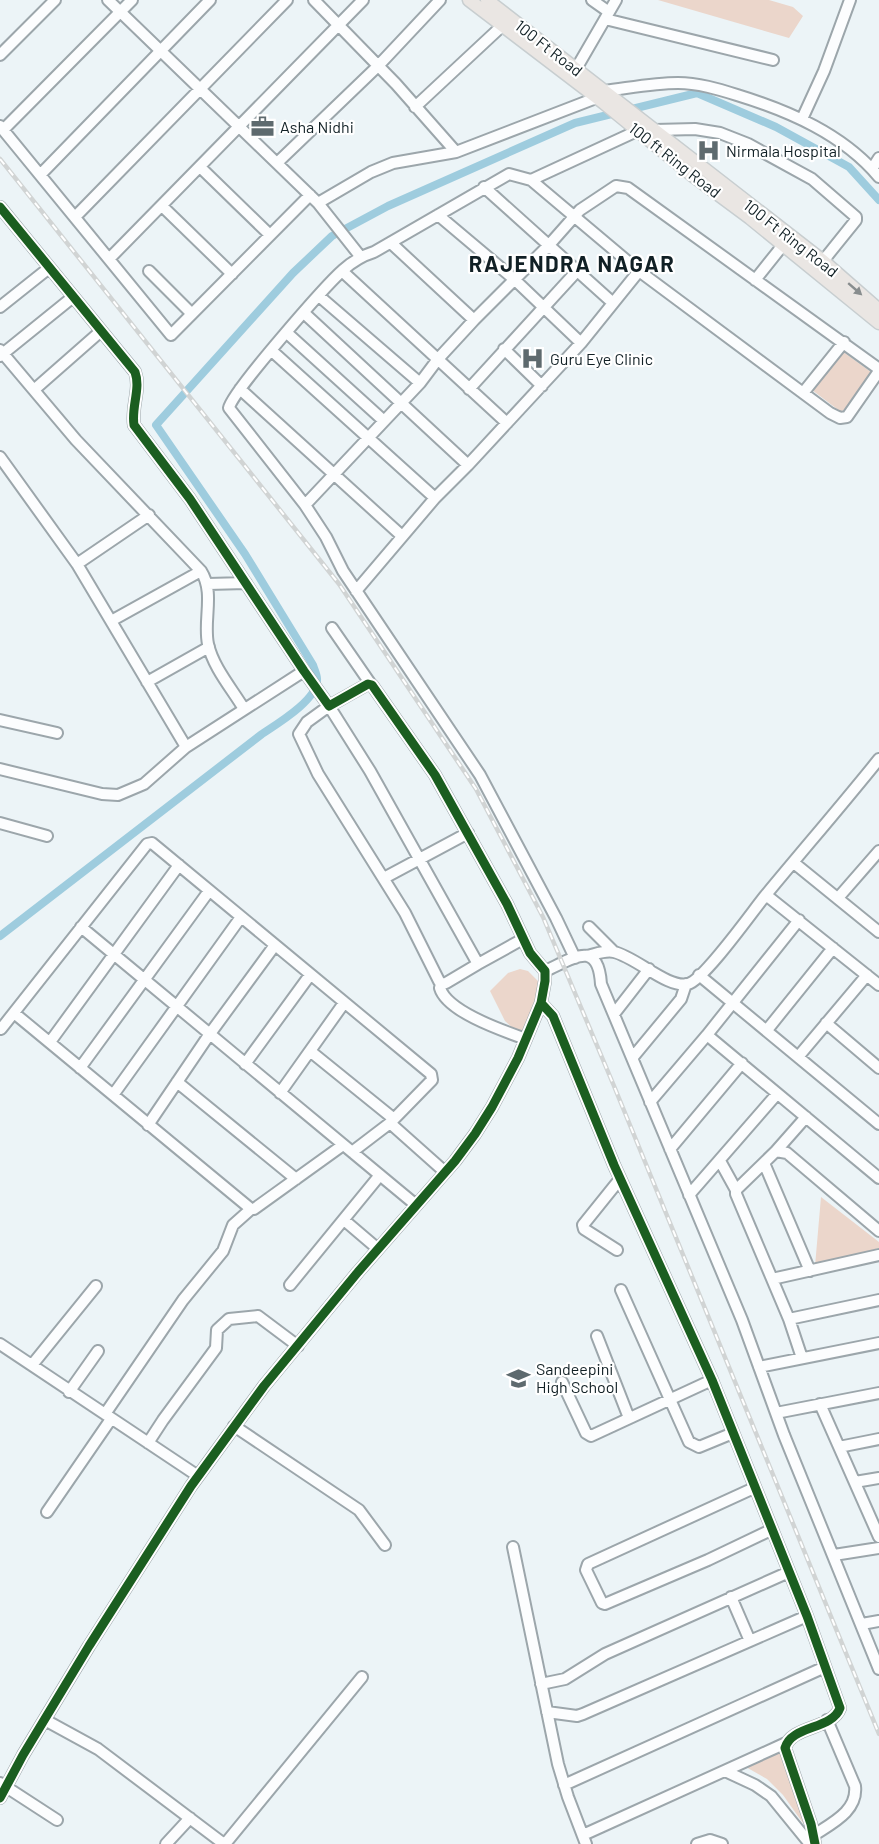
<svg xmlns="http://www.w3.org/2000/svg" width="879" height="1844" font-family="Barlow,sans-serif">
  <rect width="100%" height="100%" fill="#ecf4f7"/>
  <!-- green -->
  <path fill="#ebd6cb" d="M658,0H769L793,7L803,16L789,38Z
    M842,351L871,372L847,407L841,412L812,390Z
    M520,969L528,971L538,981C537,1000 532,1019 521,1035L505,1021L490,991L508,973Z
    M821,1197L879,1242V1248L815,1266Z
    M778,1742L811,1824L805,1826L783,1795L767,1779L737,1762Z"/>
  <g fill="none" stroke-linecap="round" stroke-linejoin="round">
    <!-- canal -->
    <path stroke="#9eccde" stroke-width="8" d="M0,936L262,734C277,724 319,699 317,679C317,674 314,669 313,665L245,554L156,425L293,273L332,236L388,206L575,123L697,93L776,127L849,167L879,200"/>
    <defs>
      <path id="minor" d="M108,0L318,203L360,256
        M314,0L396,84L456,152L596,98L604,91C629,88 654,83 678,83C698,83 718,89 737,95C789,111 843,134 879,177
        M592,0L609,12
        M605,19L773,60
        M0,55L55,0
        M576,69L616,0
        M415,107L503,25
        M802,119L824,71L850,0
        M0,126L171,335L310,195
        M3,130L132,0
        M655,130L695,129L720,133L748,144L812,179L856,217V220L823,261
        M277,163L378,66L440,0
        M200,167L270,235
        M872,169L879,158
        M40,175L210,0
        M531,180L509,174L374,252C361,256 353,261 343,270C326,285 231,393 229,408L305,505L326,537L343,571L480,775L556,918L575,958
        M484,187L613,303
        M318,203L371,172L393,163L456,152
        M162,206L232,274
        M0,207L135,372C141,389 131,407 134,425L190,499L304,671L329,706L368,684L372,685L435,775L507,904L530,953L545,971V981L541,1003L518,1058L492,1107L475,1134L455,1161L358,1272L264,1386L191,1486L89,1646L23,1755L0,1798
        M438,215L514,279L581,343
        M75,217L287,0
        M391,243L474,320
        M109,259L363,0
        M149,271L192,314
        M342,271L507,423
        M639,271L531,180L637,131L642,125
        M755,280L783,245
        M319,296L420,383
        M0,307L49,268
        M304,313L468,465
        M287,333L384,421
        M504,349L542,386
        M0,350L76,440L201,571C215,593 203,620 208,644C213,667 232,689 244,709
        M272,351L435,498
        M0,356L73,297
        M35,389L101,331
        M240,389L402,536
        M469,389L577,271
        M803,393L844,342
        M0,457L77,564L186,747
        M305,505L420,383L438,359L474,320L549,245L580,210L616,186L628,188L879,369
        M77,564L149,515
        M208,584L246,583
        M356,591L435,498L468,465L581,343L639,271L830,413L840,418L847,417L879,371
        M111,621L201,571
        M332,628L370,683
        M147,682L209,647
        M0,720L57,733
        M0,769L102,794L118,795L144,784L186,747L304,671
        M0,823L47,836
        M794,863L879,932
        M384,878L468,833
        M766,895L879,985
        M838,898L879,851
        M81,927L416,1205
        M589,927L613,951
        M587,956C596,954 605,950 614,952C636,957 668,989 688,984C704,980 752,912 765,896C803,850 842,805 879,759
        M478,964L446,983L441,984L439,981L405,913L318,774L299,734L307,722L329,706L370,771L478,964L523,939
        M545,971C572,959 598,938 601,984L742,1320L784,1435L879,1669
        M699,975L879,1124
        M441,984L440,988C447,1012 504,1031 526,1039
        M541,1003L553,1016L614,1165L712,1380L807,1616L840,1708C832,1730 791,1725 785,1748L811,1824L815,1844
        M14,1013L251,1209H254L343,1145
        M614,1014L649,969
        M826,1023L879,1068
        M1,1029L147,844L152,843L431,1074L432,1080L390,1123L352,1152
        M767,1030L833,948
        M707,1035L879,1178
        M50,1042L179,865
        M310,1051L394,1119
        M633,1057L681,999L686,984
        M798,1057L867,975
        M245,1064L310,975
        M80,1068L209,891
        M177,1082L296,1179
        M280,1093L344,1003
        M113,1095L241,917
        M650,1102L707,1035L799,920
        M390,1123L445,1172
        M148,1125L209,1035L275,945
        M670,1149L742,1063
        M776,1151L806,1117
        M720,1161L736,1190
        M764,1163L810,1271
        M689,1195L777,1094
        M344,1220L378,1249
        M879,1231L787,1153L776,1151L736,1190V1194L789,1319L879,1300
        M617,1250L584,1229L583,1225L620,1179
        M772,1279L879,1255
        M290,1285L380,1175
        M621,1290L689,1442L699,1447L733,1433
        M789,1319L802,1358
        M597,1336L629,1418
        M0,1344L198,1476
        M32,1365L96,1286
        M759,1367L879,1343
        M562,1382L586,1433L591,1436L712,1380
        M69,1392L98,1351
        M820,1404L879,1537
        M776,1413L879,1393
        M105,1414L183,1300L223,1251L233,1225L251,1209
        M234,1426L359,1510L385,1545
        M148,1443L163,1420L216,1348L217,1330L229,1319L258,1316L298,1346
        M839,1447L879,1439
        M855,1482L879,1478
        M754,1488L588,1564L586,1570L602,1603L605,1604L708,1560L771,1530
        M47,1512L111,1419
        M513,1547L558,1764L568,1797L586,1844
        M834,1555L879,1548
        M731,1597L750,1641
        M862,1624L879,1621
        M541,1684L565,1679L605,1654L789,1572
        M547,1712L577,1716L583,1714L807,1616
        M45,1720L98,1749L224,1844
        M725,1771L755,1785L771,1796L810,1844
        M0,1783L57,1820
        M564,1785L825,1667
        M583,1835L786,1743
        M814,1835C832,1823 858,1811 855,1786L827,1720
        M166,1844L190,1818
        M225,1844L362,1677
        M697,1844L710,1840L722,1844"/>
      <path id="major" d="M469,0L604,103L692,175L750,218L879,323
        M487,0L823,261L879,310"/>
    </defs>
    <!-- minor casing -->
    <use href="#minor" stroke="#9ca6ab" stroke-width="14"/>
    <!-- major casing -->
    <use href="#major" stroke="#c8ced0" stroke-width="15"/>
    <!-- minor -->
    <use href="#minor" stroke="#fcfdfe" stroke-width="10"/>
    <!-- major -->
    <use href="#major" stroke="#eae6e3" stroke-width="12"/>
    <defs>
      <path id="rail" d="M0,159L339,584L476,789L543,917L614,1086L879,1734"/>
    </defs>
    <!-- rail casing -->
    <use href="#rail" stroke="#d1d4d4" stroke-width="4.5"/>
    <!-- rail -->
    <use href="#rail" stroke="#fff" stroke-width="2" stroke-dasharray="7" stroke-linecap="butt"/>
    <defs>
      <path id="cycleway" d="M0,207L135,372C141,389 131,407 134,425L190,499L304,671L329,706L368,684L372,685L435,775L507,904L530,953L545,971V981L541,1003L518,1058L492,1107L475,1134L455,1161L358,1272L264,1386L191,1486L89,1646L23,1755L0,1798
        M541,1003L553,1016L614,1165L712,1380L807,1616L840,1708C832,1730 791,1725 785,1748L811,1824L815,1844"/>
    </defs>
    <!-- cycleway casing -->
    <use href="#cycleway" stroke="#fff" stroke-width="13"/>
    <!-- cycleway -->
    <use href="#cycleway" stroke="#1b5e20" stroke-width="9"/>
  </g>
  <!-- one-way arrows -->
  <defs><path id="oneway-solid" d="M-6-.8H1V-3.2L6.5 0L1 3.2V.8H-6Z" transform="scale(1.5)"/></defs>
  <use fill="#888d8e" href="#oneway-solid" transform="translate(855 289) rotate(41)"/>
  <!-- icons -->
  <defs>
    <symbol id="office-bare" viewBox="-9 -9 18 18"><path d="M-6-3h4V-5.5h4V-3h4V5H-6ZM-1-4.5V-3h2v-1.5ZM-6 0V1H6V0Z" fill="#5e6a6e" stroke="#fff" stroke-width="2.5" paint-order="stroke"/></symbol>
    <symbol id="hospital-bare" viewBox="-9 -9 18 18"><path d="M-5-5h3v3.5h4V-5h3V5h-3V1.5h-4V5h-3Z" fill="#5e6a6e" stroke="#fff" stroke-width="2.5" paint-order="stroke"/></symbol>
    <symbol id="school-bare" viewBox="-9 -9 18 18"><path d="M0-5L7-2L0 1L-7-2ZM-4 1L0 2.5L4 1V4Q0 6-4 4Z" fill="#5e6a6e" stroke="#fff" stroke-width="2.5" paint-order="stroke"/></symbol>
  </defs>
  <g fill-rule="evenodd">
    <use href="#office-bare" x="246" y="110" width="33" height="33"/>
    <use href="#hospital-bare" x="692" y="134" width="33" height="33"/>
    <use href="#hospital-bare" x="516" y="342" width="33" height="33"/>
    <use href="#school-bare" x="502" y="1362" width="33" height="33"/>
  </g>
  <g text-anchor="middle" stroke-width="4.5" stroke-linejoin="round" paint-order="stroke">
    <!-- street labels -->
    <g font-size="16" fill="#112025" stroke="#fff">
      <text transform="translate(549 48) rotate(38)" y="6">100 Ft Road</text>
      <text transform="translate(675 160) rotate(38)" y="6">100 ft Ring Road</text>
      <text transform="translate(791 238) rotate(38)" y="6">100 Ft Ring Road</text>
    </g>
    <!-- poi labels -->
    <g font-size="16" fill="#112025" stroke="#fff" text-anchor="start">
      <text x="280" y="133">Asha Nidhi</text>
      <text x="726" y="157">Nirmala Hospital</text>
      <text x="550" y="365">Guru Eye Clinic</text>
      <text x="536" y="1375">Sandeepini<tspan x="536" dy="18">High School</tspan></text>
    </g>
    <!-- district labels -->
    <g font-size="22" font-weight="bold" letter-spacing="1.5" fill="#112025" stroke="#fff">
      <text x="572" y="272">RAJENDRA NAGAR</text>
    </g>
  </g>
</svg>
